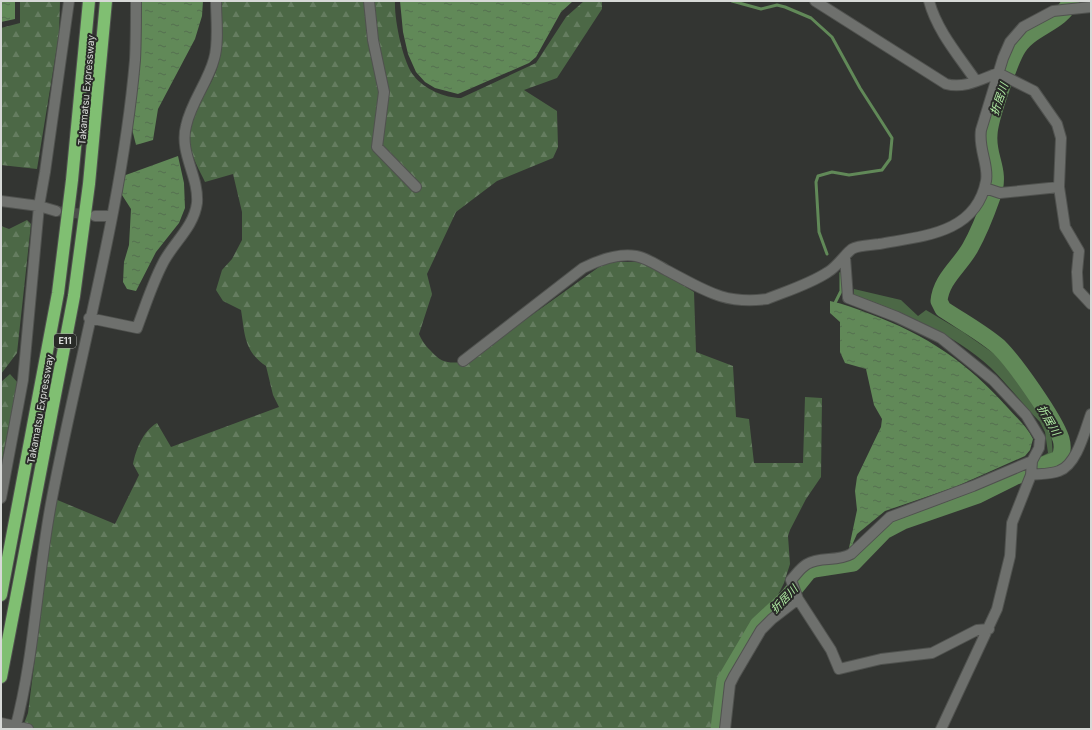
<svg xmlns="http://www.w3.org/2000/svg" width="1092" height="730" font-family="Inter,'Noto Sans JP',sans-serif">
  <defs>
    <pattern id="forest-firs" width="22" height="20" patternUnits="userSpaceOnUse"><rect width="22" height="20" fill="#4c6846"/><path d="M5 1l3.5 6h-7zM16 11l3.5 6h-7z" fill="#657d60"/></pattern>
    <pattern id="water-ripples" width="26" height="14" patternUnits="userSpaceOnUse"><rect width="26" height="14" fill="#618958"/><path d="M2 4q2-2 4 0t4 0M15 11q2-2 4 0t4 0" fill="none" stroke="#557050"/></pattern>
  </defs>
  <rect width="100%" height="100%" fill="#333532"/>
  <!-- grass -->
  <path fill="#4c6846" d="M854,289L901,300L918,316L926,310L963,332L996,355L1010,369L1051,431L1053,457L1045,460L1040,457L1048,453L1045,432L1040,422C1024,405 1008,385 991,368C953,333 902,312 854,295Z"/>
  <!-- forest -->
  <path fill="url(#forest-firs)" d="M20,1H60L59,34L37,169L1,165V28L20,23Z
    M220,1H395C394,19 403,63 414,76C424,89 445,98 461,98L536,63L566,17L584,1H602V9L557,78L524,90L557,111L558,147L553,158L497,181L456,212L427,274L432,294L419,334C422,341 425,345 430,350C442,364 448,363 466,362L606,262H639L654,267L694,292L696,352L733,366L736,417L749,419L754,463H803L805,397L822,398L821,477L806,499L790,530L788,536L790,564L784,583L772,607L754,625L722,682L716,729H22L28,713L55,499L115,524L139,475L133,464C136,449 143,431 157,423L171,447L279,407L273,395L266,366C244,351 245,335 241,310L223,301L216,290L222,270L232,259L242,240V212L233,174L205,182C200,171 192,158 190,145C184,116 211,92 218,65C224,45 221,22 220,1Z
    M27,220L31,224L17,353L1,374V226L9,229Z
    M10,374L18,383L1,465V382Z"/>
  <!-- water -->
  <path fill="url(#water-ripples)" d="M1,1H15V19L1,22Z
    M141,1H203L202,16L195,39L158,109L153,140L136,145L132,129L140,58Z
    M400,1H573L561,12L536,57L529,63L458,94L435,88L425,82L416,72L408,54L403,32Z
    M178,156L184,183L185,208L179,223L156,252L136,291L127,289L123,282L124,262L129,245L131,209L122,195H119L123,176Z
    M830,301C844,304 857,309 870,314C927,335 968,363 1008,408C1017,418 1027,427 1033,439L1030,450L1025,456L955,487L885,511L857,534L853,543L854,546L851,549L849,548L857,510L855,491L857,477L881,427L882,419L874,405L866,369L845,363L840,352V322L830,313Z"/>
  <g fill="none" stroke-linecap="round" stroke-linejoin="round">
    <!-- stream -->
    <path stroke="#618958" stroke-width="3" d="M732,1L761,9L777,5L785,7L811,18L832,37L860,88L892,138L890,159L882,170L849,175L832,172L818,176L816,182L819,232L827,254
      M834,305L841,291V273"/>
    <!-- river -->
    <path stroke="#618958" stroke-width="17" d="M719,729L725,681L758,625L787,598L809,571L814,569L853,563L884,531L903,521L978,495L1016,476L1059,459C1063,452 1063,446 1061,439C1054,418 1015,363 999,347C983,333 961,321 943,309L939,301C941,279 959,267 970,248C979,232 986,214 992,197C1002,170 987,159 989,135C989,120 1009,64 1016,51C1028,27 1060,25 1071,1"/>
    <!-- minor-tunnel -->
    <path stroke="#4c4e4b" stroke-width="10" stroke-dasharray="10 5" stroke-linecap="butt" d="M56,211L91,215"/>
    <defs>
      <path id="minor" d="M369,1L373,40L384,92L377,147L416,187
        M815,1L946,84C965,89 981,79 998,73L1034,91L1057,124L1061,138L1059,187L1065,227L1079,251L1077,272L1078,290L1091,304
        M929,1C937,31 959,56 976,81
        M985,188L1000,193L1059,187
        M1,201L39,206L56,211
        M95,216H111
        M845,257L848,298L897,317L941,338L993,380L1026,415L1040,438L1039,448L1032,461L1031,475L1012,523L1010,556L997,609L941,729
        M89,318L137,328C145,307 152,284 163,263C173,243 194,227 197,203C199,176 179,153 186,126C191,102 208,82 214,59C219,43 216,18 216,1
        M463,361L583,268C599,260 617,253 636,256C647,258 657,265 666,270C703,289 723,305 767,299C787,291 810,284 828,272C837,267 846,253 852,249C858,245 872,245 879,244C922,236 976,234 986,181C989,165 978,149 981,130L1003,58L1010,42L1023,27L1053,11L1091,7
        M1031,475C1040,474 1051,474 1059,471C1077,465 1085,430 1091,414
        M1,498L23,380L39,206L45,172L69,1
        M989,629L977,630L932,653L881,659L839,669L831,650L798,599L791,580C796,575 800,568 807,564C820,556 837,562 851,554L890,517L973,486L1032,461
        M1,723L28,729
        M15,729C35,654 37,575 52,498C80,352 122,209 135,60C136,41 136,21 136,1
        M725,729L730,684L734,676L761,630L772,619L798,599"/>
      <path id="highway" d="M1,595L58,293L72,180L89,1
        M1,677L74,296L89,184L106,1"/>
    </defs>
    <!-- minor casing -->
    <use href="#minor" stroke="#50524f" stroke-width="12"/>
    <!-- highway casing -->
    <use href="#highway" stroke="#50524f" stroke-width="14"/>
    <!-- minor -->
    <use href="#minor" stroke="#6e706d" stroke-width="10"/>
    <!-- highway -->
    <use href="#highway" stroke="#80bf72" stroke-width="12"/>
  </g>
  <g text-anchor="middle" stroke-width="4" stroke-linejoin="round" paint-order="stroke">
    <!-- shield labels -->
    <rect fill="#292b28" stroke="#a3a5a2" stroke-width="1" x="54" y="334" width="22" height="14" rx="3"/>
    <g font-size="9" font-weight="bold" fill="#d7d9d7">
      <text x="65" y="344">E11</text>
    </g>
    <!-- street labels -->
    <g font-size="10" fill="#d7d9d7" stroke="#292b28">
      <text transform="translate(86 90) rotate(-85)" y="4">Takamatsu Expressway</text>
      <text transform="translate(40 409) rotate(-80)" y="4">Takamatsu Expressway</text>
    </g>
    <!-- water labels -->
    <g font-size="11" font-style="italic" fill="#b1eda4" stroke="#292b28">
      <text transform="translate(999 99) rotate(-71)" y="4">折居川</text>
      <text transform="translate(1049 420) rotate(60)" y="4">折居川</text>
      <text transform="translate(784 599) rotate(-46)" y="4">折居川</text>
    </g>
  </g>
  <!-- border -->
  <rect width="1092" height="730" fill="none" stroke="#d7d9d7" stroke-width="4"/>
</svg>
